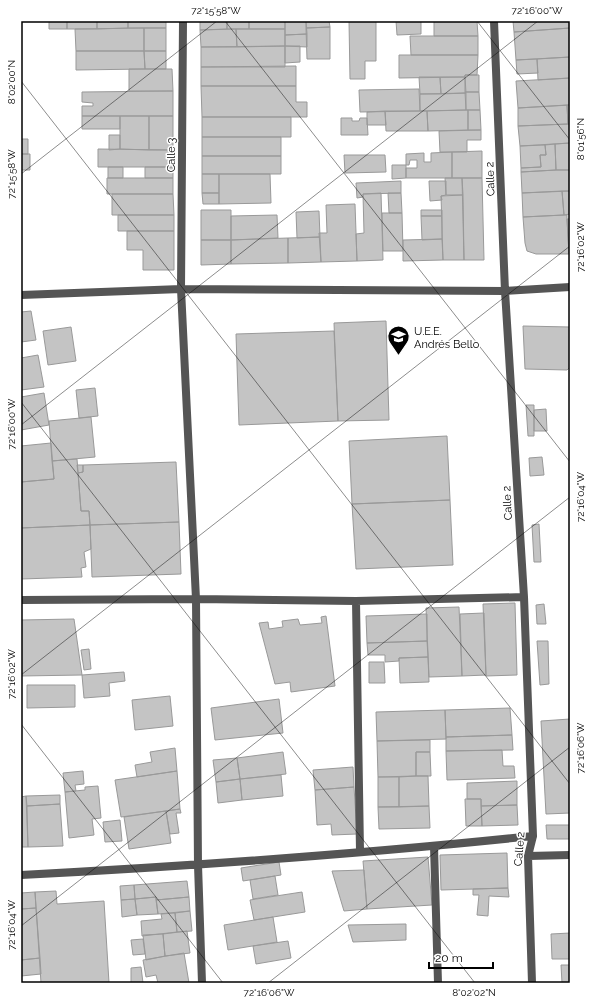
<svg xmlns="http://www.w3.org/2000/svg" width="591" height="1004" font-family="Raleway,sans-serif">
  <rect width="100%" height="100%" fill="#fff"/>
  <!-- building -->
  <path fill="#c4c4c4" stroke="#999" d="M49,21H67V29H49Z
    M67,21H97V29H67Z
    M97,21H128V28L97,29Z
    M128,21H166V28H128Z
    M200,21H227V29L200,30Z
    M227,21H249V29H227Z
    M249,21H285V29H249Z
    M285,21H306L307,34L285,35Z
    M306,21H329L330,27L306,28Z
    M349,21H376V61H365V79H350Z
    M396,21H421V34L397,35Z
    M434,21H477L478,36H434Z
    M513,21H570V28L514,32Z
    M330,27V59H307L306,28Z
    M144,28V51H76L75,29Z
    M144,28H166V51H144Z
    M570,28V57L516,60L514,32Z
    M236,29L237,47H201L200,30Z
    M236,29H285V46L237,47Z
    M307,34V47L285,46V35Z
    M410,36H478V55H411Z
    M285,46V67H201V47Z
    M285,46H300V62L285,63Z
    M76,51H144L145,69L76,70Z
    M144,51H166V69H145Z
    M399,55H478L477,75H465V77L399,78Z
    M570,57V78L538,80L537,59Z
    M537,59L538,73L517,74L516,60Z
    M296,66V86H201V67Z
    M129,69H172L173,91H129Z
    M465,75H479V92H465Z
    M419,77H440L441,94H420Z
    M440,77H465L466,93L441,94Z
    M570,78V105L518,108L516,81Z
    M201,86H296V102H307V117H202Z
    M419,89L420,111L360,112L359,90Z
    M173,91V116H82V106H93V103L82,102V92Z
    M465,92H479L480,110H466Z
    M466,93V110L420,111V94Z
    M567,105H570V124H568Z
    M567,105L568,124L518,126V108Z
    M468,110V130L428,131L427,111Z
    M468,110H480L481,130H468Z
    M385,111L386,125H367V112Z
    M385,111H427L428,131H386Z
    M82,116H120V129H82Z
    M120,116H149V150L120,149Z
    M149,116H173V150H149Z
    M202,117H291V137H202Z
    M341,118H352V121H359L360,118H367L368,135H341Z
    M568,124H570V143L520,146L518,126Z
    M481,130V140H467V152H440L439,131Z
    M109,135H120V149L109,150Z
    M202,137H281V156H202Z
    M21,139H28V154H21Z
    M570,143V170H556L555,144Z
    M555,144L556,170L521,172V168L541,167L540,155H546L545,145Z
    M545,145L546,155H540L541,167L521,168L520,146Z
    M98,149L173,150V167H98Z
    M482,151V178H452V152Z
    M452,152V178H406V168H417V160H410L409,165H406V154L424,153V162H431V153Z
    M21,154H30V170H21Z
    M344,155H385L386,172L345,173Z
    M202,156H281V174H202Z
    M392,165H406V178L392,179Z
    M108,167H123V178H108Z
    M145,167H173V178H145Z
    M556,170H570V191L522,193L521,172Z
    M202,174H219V193H202Z
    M219,174H270L271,203L219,204Z
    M107,178H173V194H107Z
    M445,178H462L463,195H446Z
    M462,178H482L484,260H464Z
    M401,181V193L363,194V197L357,198L356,183Z
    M429,181H446V195L441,196L442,200L430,201Z
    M562,191H570V214L564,215Z
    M562,191L564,215L523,217L522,193Z
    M202,193H219V204H203Z
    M381,193L383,260L357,261L356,234L364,233L363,194Z
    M388,193H401L402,213H389Z
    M112,194H173L174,215H112Z
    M463,195L464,260H443L441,196Z
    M355,204L357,261L321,262L319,233H327L326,205Z
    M201,210H231V240H201Z
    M421,210H442V216H421Z
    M319,211L320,237L297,238L296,212Z
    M382,213H402L403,251H383Z
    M118,215H174V231H118Z
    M277,215L278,238L231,240V216Z
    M564,215H567V219L569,254H536L527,251L525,243L523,217Z
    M421,216H442V239L422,240Z
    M567,219H570V254H569Z
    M127,231H174V270H143V250H127Z
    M320,237L321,262L288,263V238Z
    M288,238V263L231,264V240Z
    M442,239L443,260L403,261V240Z
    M201,240H231V264L201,265Z
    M31,311L36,340L21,342V312Z
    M386,321L389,420L338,421L334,323Z
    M523,326L570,327V367L567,370L525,369Z
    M71,327L76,361L48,365L43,331Z
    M334,331L338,421L239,425L236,334Z
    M38,355L44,387L21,390V358Z
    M95,388L98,416L79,418L76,390Z
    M44,393L49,425L21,430V397Z
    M526,405H534V436H528Z
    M546,409L547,431H534V410Z
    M91,417L95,457L52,461L49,421Z
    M447,436L450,500L352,504L349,441Z
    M51,443L54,479L21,482V446Z
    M542,457L544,475L530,476L529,458Z
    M77,459L81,511H89L90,525L21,528V482L54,479L52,461Z
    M176,462L179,522L90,525L89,511H81L78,473L83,472V465Z
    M77,465H83V472L78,473Z
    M450,500L453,565L356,569L352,504Z
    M179,522L181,574L92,577L90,525Z
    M539,524L541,562H534L532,525Z
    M90,525L91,549L84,552L86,567L81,568L82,577L21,579V528Z
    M515,603L517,675L486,676L483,604Z
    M544,604L546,624H537L536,605Z
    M459,607L462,676L429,677L426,608Z
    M484,613L486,675L462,676L460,614Z
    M427,614V641L367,643L366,616Z
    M326,616L335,686L291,692L290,682L275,684L259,623L268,622L269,629L283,627L282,621L298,619L300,625L322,623L321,617Z
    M74,619L82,675L21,676V620Z
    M427,641L428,657L399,658V661L385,662V655H368L367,643Z
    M537,641H548L549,684L540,685Z
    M89,649L91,669L84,670L81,650Z
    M428,657L429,682L400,683L399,658Z
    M369,662H384L385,683H369Z
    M124,672L125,681L109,683L110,696L84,698L82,675Z
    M27,685H75V707L27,708Z
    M170,696L173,726L135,730L132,700Z
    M279,699L283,733L215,740L211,708Z
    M510,708L512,735L446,737L445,710Z
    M445,710L446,739L377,741L376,712Z
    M570,719V813L546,814L541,721Z
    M512,735L513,750L446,751V737Z
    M430,740V752H416V776L378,777L377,741Z
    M175,748L177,771L137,777L135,765L152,762L150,752Z
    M502,750L503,766H514L515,778L447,780L446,751Z
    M283,752L286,774L240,779L237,758Z
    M416,752H430L431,776H416Z
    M237,758L240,779L216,782L213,760Z
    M353,767L354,787L315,790L313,770Z
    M83,771L84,784L75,785L76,791L65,792L63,773Z
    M177,771L180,809L121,817L115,780Z
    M281,775L283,796L242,800L240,779Z
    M416,776H428L429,806L399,807V777Z
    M378,777H399V807H378Z
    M240,779L242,800L218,803L216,782Z
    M517,781V805L481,806V799H467V783Z
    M98,786L101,818L92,819L94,835L69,838L65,792L85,790V787Z
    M354,787L357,834L332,835L331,824L317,825L315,790Z
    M60,795V804L27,806L26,796Z
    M26,796L28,847H21V797Z
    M465,799H481L482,826H466Z
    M60,804L63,846L28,847L27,806Z
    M517,805L518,825L482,826L481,806Z
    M429,806L430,828L379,829L378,807Z
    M180,809L181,813H176L179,833L170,834L166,811Z
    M166,811L171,843L129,849L124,817Z
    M120,820L122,841L105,842L103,822Z
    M546,825H570V839H547Z
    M507,853L508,888L441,890L440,855Z
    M428,857L432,905L367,909L363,861Z
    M279,862L281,875L243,881L241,868Z
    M364,870L367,909L344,911L332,871Z
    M275,876L278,895L253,899L250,880Z
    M187,881L189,897L156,900V897L135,899L134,885Z
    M134,885L135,899L121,900L120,886Z
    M508,888L509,897L489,896L488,916L477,915L479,895H473V889Z
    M56,891L57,904L104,901L109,983H41L35,892Z
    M35,892L36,908L21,909V893Z
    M302,892L305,912L254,920L250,900Z
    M156,897L158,914L137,915L135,899Z
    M189,897L190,911L158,914L156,900Z
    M135,899L137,915L122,917L121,900Z
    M36,908L40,958L21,960V909Z
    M190,911L192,931L177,932L175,913Z
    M175,913L177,932L142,936L141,921L162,919L161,914Z
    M273,917L277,942L228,950L224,925Z
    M406,924V940L353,942L348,925Z
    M187,931L190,953L165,956L163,934Z
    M570,933V959H552L551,934Z
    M163,934L165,956L146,960L143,935Z
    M143,939L145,954L133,955L131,940Z
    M288,941L291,958L256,964L253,946Z
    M184,953L189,983H158L156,975L146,977L143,960Z
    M40,958L41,974L21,976V960Z
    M561,965H570V983H562Z
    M141,967L143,983H131V968Z"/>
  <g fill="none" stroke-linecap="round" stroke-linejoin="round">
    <!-- minor -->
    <path stroke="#555" stroke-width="8" d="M183,21L181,289L196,599L198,865L202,983
      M494,21L505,291L524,597L533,836L528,856L532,983
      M21,295L181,289L505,291L570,287
      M21,600L196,599L356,601L524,597
      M356,601L360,851
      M434,846L438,983
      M528,856L570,855
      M21,875C192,866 362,854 533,836"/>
  </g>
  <!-- ticks -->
  <path fill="none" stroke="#000" stroke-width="1" stroke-opacity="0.45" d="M225,21L570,462M477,21L570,140M21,81L570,784M21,174L217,21M21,402L475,983M21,425L538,21M21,675L570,246M21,724L223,983M21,926L570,497M268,983L570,747"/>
  <!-- icons -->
  <defs>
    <symbol id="school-pin" viewBox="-11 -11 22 30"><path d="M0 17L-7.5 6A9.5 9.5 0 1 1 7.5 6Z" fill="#000" stroke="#fff"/><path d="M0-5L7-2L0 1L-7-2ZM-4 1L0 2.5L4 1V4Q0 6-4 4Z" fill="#fff"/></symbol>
  </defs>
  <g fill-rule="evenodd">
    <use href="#school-pin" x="386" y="324" width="25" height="34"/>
  </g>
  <g text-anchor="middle" stroke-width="3" stroke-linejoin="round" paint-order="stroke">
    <!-- street labels -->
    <g font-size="11" fill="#000" stroke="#fff">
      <text transform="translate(171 155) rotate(-90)" y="4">Calle 3</text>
      <text transform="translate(490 179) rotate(-92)" y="4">Calle 2</text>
      <text transform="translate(507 503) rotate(-93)" y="4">Calle 2</text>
      <text transform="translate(519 849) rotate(-85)" y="4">Calle 2</text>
    </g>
    <!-- poi labels -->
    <g font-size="11" fill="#000" stroke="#fff" text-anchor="start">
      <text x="414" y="335">U.E.E.<tspan x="414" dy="13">Andrés Bello</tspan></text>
    </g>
  </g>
  <!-- border -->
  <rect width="591" height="1004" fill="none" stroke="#ffffff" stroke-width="44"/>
  <!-- scale -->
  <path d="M429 962v6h64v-6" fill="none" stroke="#000000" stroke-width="2"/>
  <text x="435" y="962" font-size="12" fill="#000000" stroke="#ffffff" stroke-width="3" paint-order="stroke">20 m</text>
  <rect x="22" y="22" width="547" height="960" fill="none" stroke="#000" stroke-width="1.5"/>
  <g font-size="10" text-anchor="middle" fill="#000">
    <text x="216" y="14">72°15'58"W</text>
    <text x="537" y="14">72°16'00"W</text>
    <text transform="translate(11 82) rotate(-90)" y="4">8°02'00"N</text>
    <text transform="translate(580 139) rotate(-90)" y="4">8°01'56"N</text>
    <text transform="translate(11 174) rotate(-90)" y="4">72°15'58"W</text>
    <text transform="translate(580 247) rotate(-90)" y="4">72°16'02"W</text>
    <text transform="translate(11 424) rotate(-90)" y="4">72°16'00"W</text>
    <text transform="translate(580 497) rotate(-90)" y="4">72°16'04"W</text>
    <text transform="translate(11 674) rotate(-90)" y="4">72°16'02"W</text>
    <text transform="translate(580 748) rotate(-90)" y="4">72°16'06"W</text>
    <text transform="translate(11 925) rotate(-90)" y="4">72°16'04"W</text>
    <text x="269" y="996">72°16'06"W</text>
    <text x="474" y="996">8°02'02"N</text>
  </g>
</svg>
